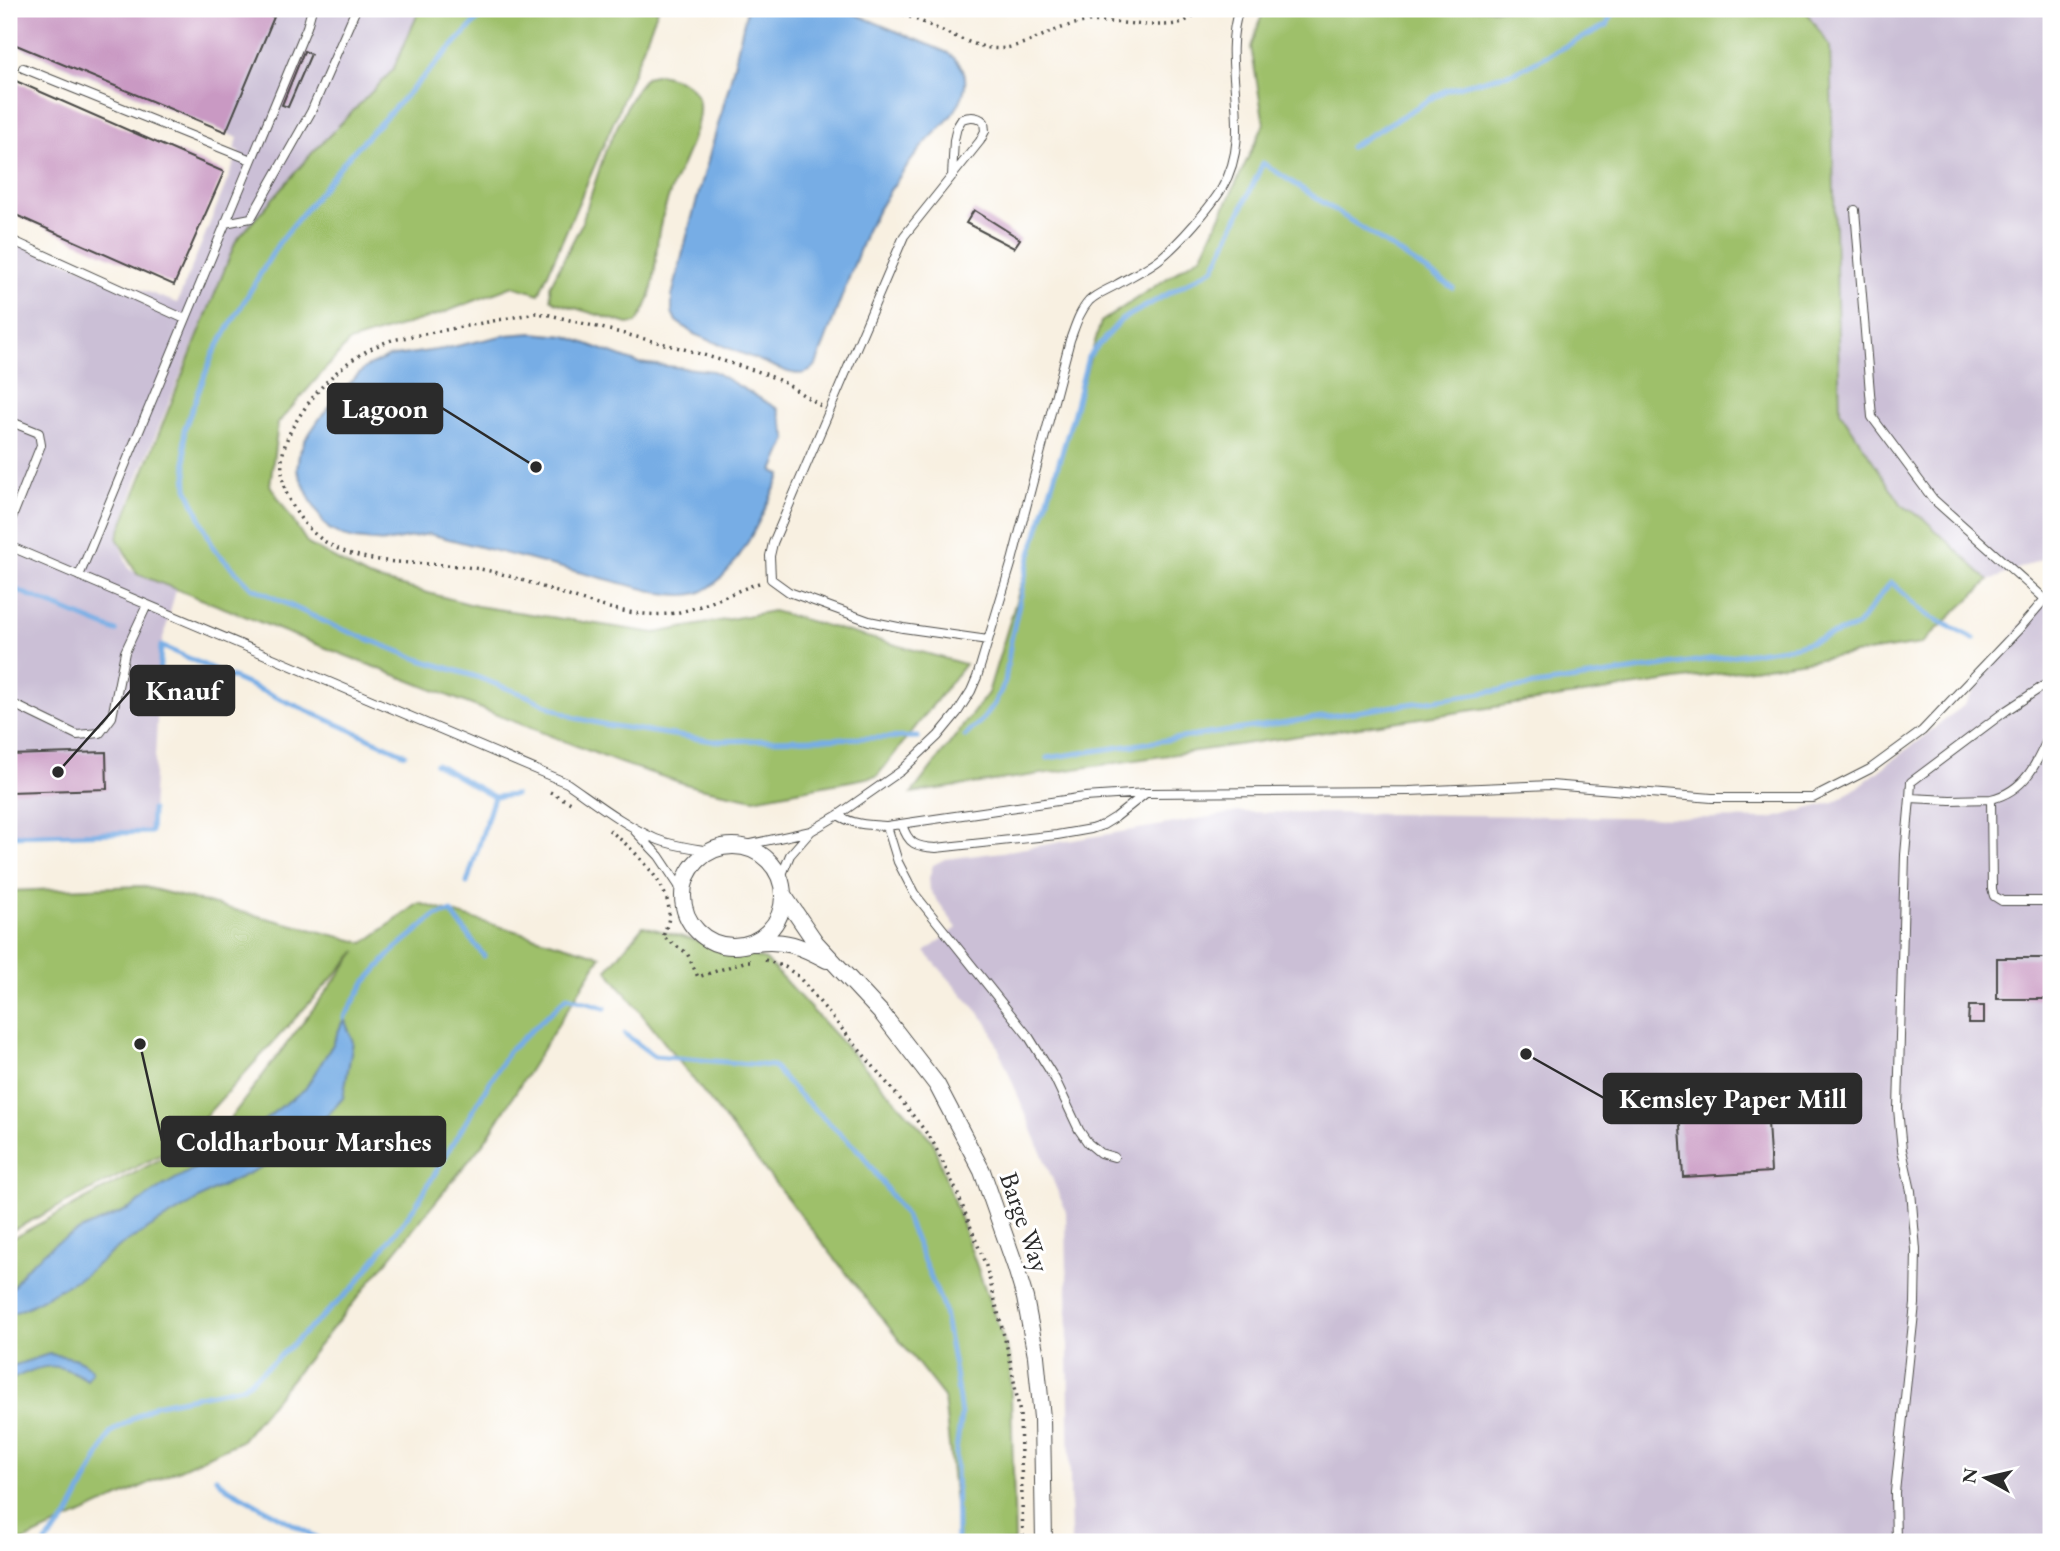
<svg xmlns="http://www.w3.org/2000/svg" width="2060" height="1551" font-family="'EB Garamond',serif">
  <rect width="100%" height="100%" fill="#fff"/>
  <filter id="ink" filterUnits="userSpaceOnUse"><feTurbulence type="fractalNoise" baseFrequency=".0143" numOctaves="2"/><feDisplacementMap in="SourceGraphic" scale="14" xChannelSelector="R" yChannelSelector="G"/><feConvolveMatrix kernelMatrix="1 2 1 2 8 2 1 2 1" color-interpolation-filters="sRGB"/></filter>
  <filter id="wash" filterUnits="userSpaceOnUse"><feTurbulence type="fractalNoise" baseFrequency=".00686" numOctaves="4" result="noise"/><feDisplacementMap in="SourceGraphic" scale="28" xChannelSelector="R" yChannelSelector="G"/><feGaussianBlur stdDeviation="1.57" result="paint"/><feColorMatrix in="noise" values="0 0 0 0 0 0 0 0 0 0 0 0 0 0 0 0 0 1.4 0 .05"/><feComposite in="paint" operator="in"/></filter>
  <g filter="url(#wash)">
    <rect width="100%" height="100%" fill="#f8f0e1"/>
    <!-- industrial -->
    <path fill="#cbbfd6" d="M9,9H420L393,70L313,152L236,241L137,480L117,538L129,569L137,574L177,586L161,646L151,832L9,836V240L177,303L239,152L234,150L238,138L9,43Z
      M1804,9H2051V555L1989,581L1923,518L1902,505L1840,411L1830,46Z
      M2051,598V1542H1071L1066,1212L988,1023L925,952L957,928L930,890L929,878L933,865L945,859L1002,852L1239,812L1770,819L1834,802L1858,787L1963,706L2032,610Z"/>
    <!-- green -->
    <path fill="#9ec06a" stroke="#64764a" stroke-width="2" d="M420,9H658L617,114L539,294L513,286L443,313L349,342L278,423L270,485L308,544L368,577L477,606L655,633L773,611L965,664L877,776L754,799L695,787L620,763L137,574L117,538L236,241L313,152L393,70Z
      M1264,9H1804L1830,46L1840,411L1902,505L1923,518L1989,581L1921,644L912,793L988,693L1101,322L1202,255L1264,124L1251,47Z
      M659,74C672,77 689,81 696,94C709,116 679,168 671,190C666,205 660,221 658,237C654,269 657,295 636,323L628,324L555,302L551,298L550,286L581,225L605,152L628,104L637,88L646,77Z
      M141,886L364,943L419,903L601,956L485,1141L241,1441L21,1542H9V1240L226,1124L357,951L178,1146L9,1232V891Z
      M643,926L766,960L932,1140L1010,1359L1015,1542H959L944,1397L607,970Z"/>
    <!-- water -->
    <path fill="#77ade5" stroke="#516c88" stroke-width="2" d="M747,9H843L948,53C963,64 969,76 963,94C957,116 934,132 920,149C900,174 882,201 867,230L816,365C808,376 797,375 785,371L694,334L676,321L672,312V296L689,228L730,82Z
      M532,333L566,336L638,363L713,371L778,409L787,439L773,471L781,475C764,510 737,580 698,593C685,597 673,594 660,593L429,534L385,542L354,539L343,536L329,529L323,522L310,499L297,470L299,454L305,440L320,418L347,386L366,367L388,357L443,349L506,335Z
      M344,1018L353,1042L343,1098L319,1125L262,1167L214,1190L121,1245L83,1276L30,1306L9,1315V1293L25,1269L53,1245L80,1230L129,1209L163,1186L236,1145L274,1112L305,1089L333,1044Z
      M49,1354C65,1356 82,1357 92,1371L87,1380C56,1360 41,1364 9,1381V1367Z"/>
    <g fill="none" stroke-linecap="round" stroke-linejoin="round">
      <!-- stream -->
      <path stroke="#77ade5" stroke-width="5" d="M491,9L481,16L347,158L278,244L213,354L184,430L187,488L214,549L251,587L334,626L421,660L474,676L525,695L575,718L607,725L713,741L918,737
        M1350,147L1446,90L1515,72L1607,25L1613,9
        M9,587L116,631
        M157,711L161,646L405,754
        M965,736L984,718L996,701L1005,682L1011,640L1027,567L1073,416L1088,357L1121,320L1214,268L1263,163L1453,288
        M1047,758L1797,646L1856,627L1891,582L1927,615L1974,639
        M436,764L494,797L467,883
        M494,797L515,795
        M9,836L151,832L152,810
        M344,1018L364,984L395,949L435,916L451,912L484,956
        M625,1034L654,1056L773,1066L795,1091L861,1153L905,1215L943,1307L955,1372L961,1415L956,1451L957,1542
        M216,1478L227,1488L325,1542
        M46,1542L68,1517L111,1432L155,1405L242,1387L272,1363L354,1287L416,1205L508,1052L567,997L605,1008"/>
    </g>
    <g id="blocks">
      <!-- building -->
      <path fill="#c999c3" d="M9,9H254L274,17L226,132L9,42Z
        M304,51L311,54L288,107L282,105Z
        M9,78L224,172L174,285L9,212Z
        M974,210L1020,239L1014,248L966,223Z
        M106,752L107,789L9,792V755Z
        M1997,958H2051V999H1997Z
        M1969,1006H1984V1023H1968Z
        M1766,1089L1771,1172L1683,1177L1678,1094Z"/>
    </g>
  </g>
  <g filter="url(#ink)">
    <use href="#blocks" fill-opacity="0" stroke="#4a4946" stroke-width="2"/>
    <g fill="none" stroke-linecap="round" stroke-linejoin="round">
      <defs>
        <path id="lane" d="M23,68L251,160
          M952,176L954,140L957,127L962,119C970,116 978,116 984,122L985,131L980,141L904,236L773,543L770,556L771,579L789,592L869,621L903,628L988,640
          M1855,210L1872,417L1933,499L2045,599
          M225,223L251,218L311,112L356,9
          M9,239L185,319
          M9,421L39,433L41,445L9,525
          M9,546L567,783C596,803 624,825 656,839C673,846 692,848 710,851
          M79,576L307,27L312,9
          M9,702L77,735L100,733L112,717L125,652L147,605
          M2051,731C2038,761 2026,791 1991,799L1992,889L1994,896L2002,901H2051
          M1991,799L1950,800L1910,798L1911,782L2007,710L2051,681
          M838,815C853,825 870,825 887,826L1085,797L1146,793L1409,791L1551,785L1712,798H1813L1870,769L1922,731L2019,629L2045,599L2051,596
          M902,824C908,844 916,847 936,848L1057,835L1091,829L1103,825L1116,817L1146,793
          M887,826L898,862L914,893L1029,1037L1055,1079L1079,1130L1088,1143L1100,1153L1114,1157
          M635,831L659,856L683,892
          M742,846L811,831
          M781,877L790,855L811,831L838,815L901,771L938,736L957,713L971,691L977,677L1012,561L1070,340C1075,327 1079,312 1089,301C1096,294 1107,290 1116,285C1131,276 1149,268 1162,257C1179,243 1211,207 1222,188C1256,131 1219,67 1239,9
          M1896,1542L1895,1492L1915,1304L1916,1250L1911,1191L1902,1150L1898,1109L1905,855L1910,798"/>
        <path id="street" d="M683 896a50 50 0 1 1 100 0a50 50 0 1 1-100 0Z
          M784,896L816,943L883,1015L937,1085L982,1171L1015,1265L1025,1298L1036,1356L1042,1418L1044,1542
          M755,943C784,939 801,946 827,960"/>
      </defs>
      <!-- lane casing -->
      <use href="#lane" stroke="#4a4946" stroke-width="10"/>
      <!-- street casing -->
      <use href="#street" stroke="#4a4946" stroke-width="18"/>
      <!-- path -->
      <path stroke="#4a4946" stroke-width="3.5" stroke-dasharray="2 5" stroke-linecap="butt" d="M890,9C910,17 930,25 949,34C962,39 976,46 990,48C1021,53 1055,24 1087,22C1112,20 1137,26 1162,25C1177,25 1190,22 1199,9
        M759,583C729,593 700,610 668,614C613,619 547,585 494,572C420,553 331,583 290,501C277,476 280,448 294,425C317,386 349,354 392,340L525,315L536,313L550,315L684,349L763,373L783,382L821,406
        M550,792L571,803
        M609,830C631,847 671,884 669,915C669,922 665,930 663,937L687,953L698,977L747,961H754
        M765,960L785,967L798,976L897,1095L932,1140L957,1192L986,1266L1010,1359L1020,1414L1023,1542"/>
      <!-- lane -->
      <use href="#lane" stroke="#fff" stroke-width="8"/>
      <!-- street -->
      <use href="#street" stroke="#fff" stroke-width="16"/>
    </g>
  </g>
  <g text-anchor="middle" stroke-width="6" stroke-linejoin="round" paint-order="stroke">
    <!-- street labels -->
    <g font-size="26" fill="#2b2b2b" stroke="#fff">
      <text transform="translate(1025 1222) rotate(71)" y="9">Barge Way</text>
    </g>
  </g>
  <!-- callouts -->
  <path fill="none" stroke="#2b2b2b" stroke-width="2.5" d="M536 467L442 408M58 772L131 690M1526 1054L1604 1098M140 1044L162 1141"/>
  <g fill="#2b2b2b" stroke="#fff" stroke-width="2.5">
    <circle cx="536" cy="467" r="7"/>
    <circle cx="58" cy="772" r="7"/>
    <circle cx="1526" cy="1054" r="7"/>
    <circle cx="140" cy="1044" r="7"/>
  </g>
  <g fill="#2b2b2b" stroke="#2b2b2b" stroke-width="2.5">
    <rect x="328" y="384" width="114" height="49" rx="7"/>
    <rect x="131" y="666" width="103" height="49" rx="7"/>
    <rect x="1604" y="1074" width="257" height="49" rx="7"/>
    <rect x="162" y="1117" width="283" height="49" rx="7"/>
  </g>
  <g font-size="28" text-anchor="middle" font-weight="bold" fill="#fff">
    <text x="385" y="418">Lagoon</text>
    <text x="183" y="700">Knauf</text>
    <text x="1733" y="1108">Kemsley Paper Mill</text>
    <text x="304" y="1151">Coldharbour Marshes</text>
  </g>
  <!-- margin -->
  <rect width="2060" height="1551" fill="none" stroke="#fff" stroke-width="35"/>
  <!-- north arrow -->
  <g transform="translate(1986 1478) rotate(278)" stroke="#ffffff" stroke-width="5" paint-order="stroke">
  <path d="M0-5L12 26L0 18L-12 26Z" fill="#2b2b2b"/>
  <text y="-10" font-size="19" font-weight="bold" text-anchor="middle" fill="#2b2b2b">N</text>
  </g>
</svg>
